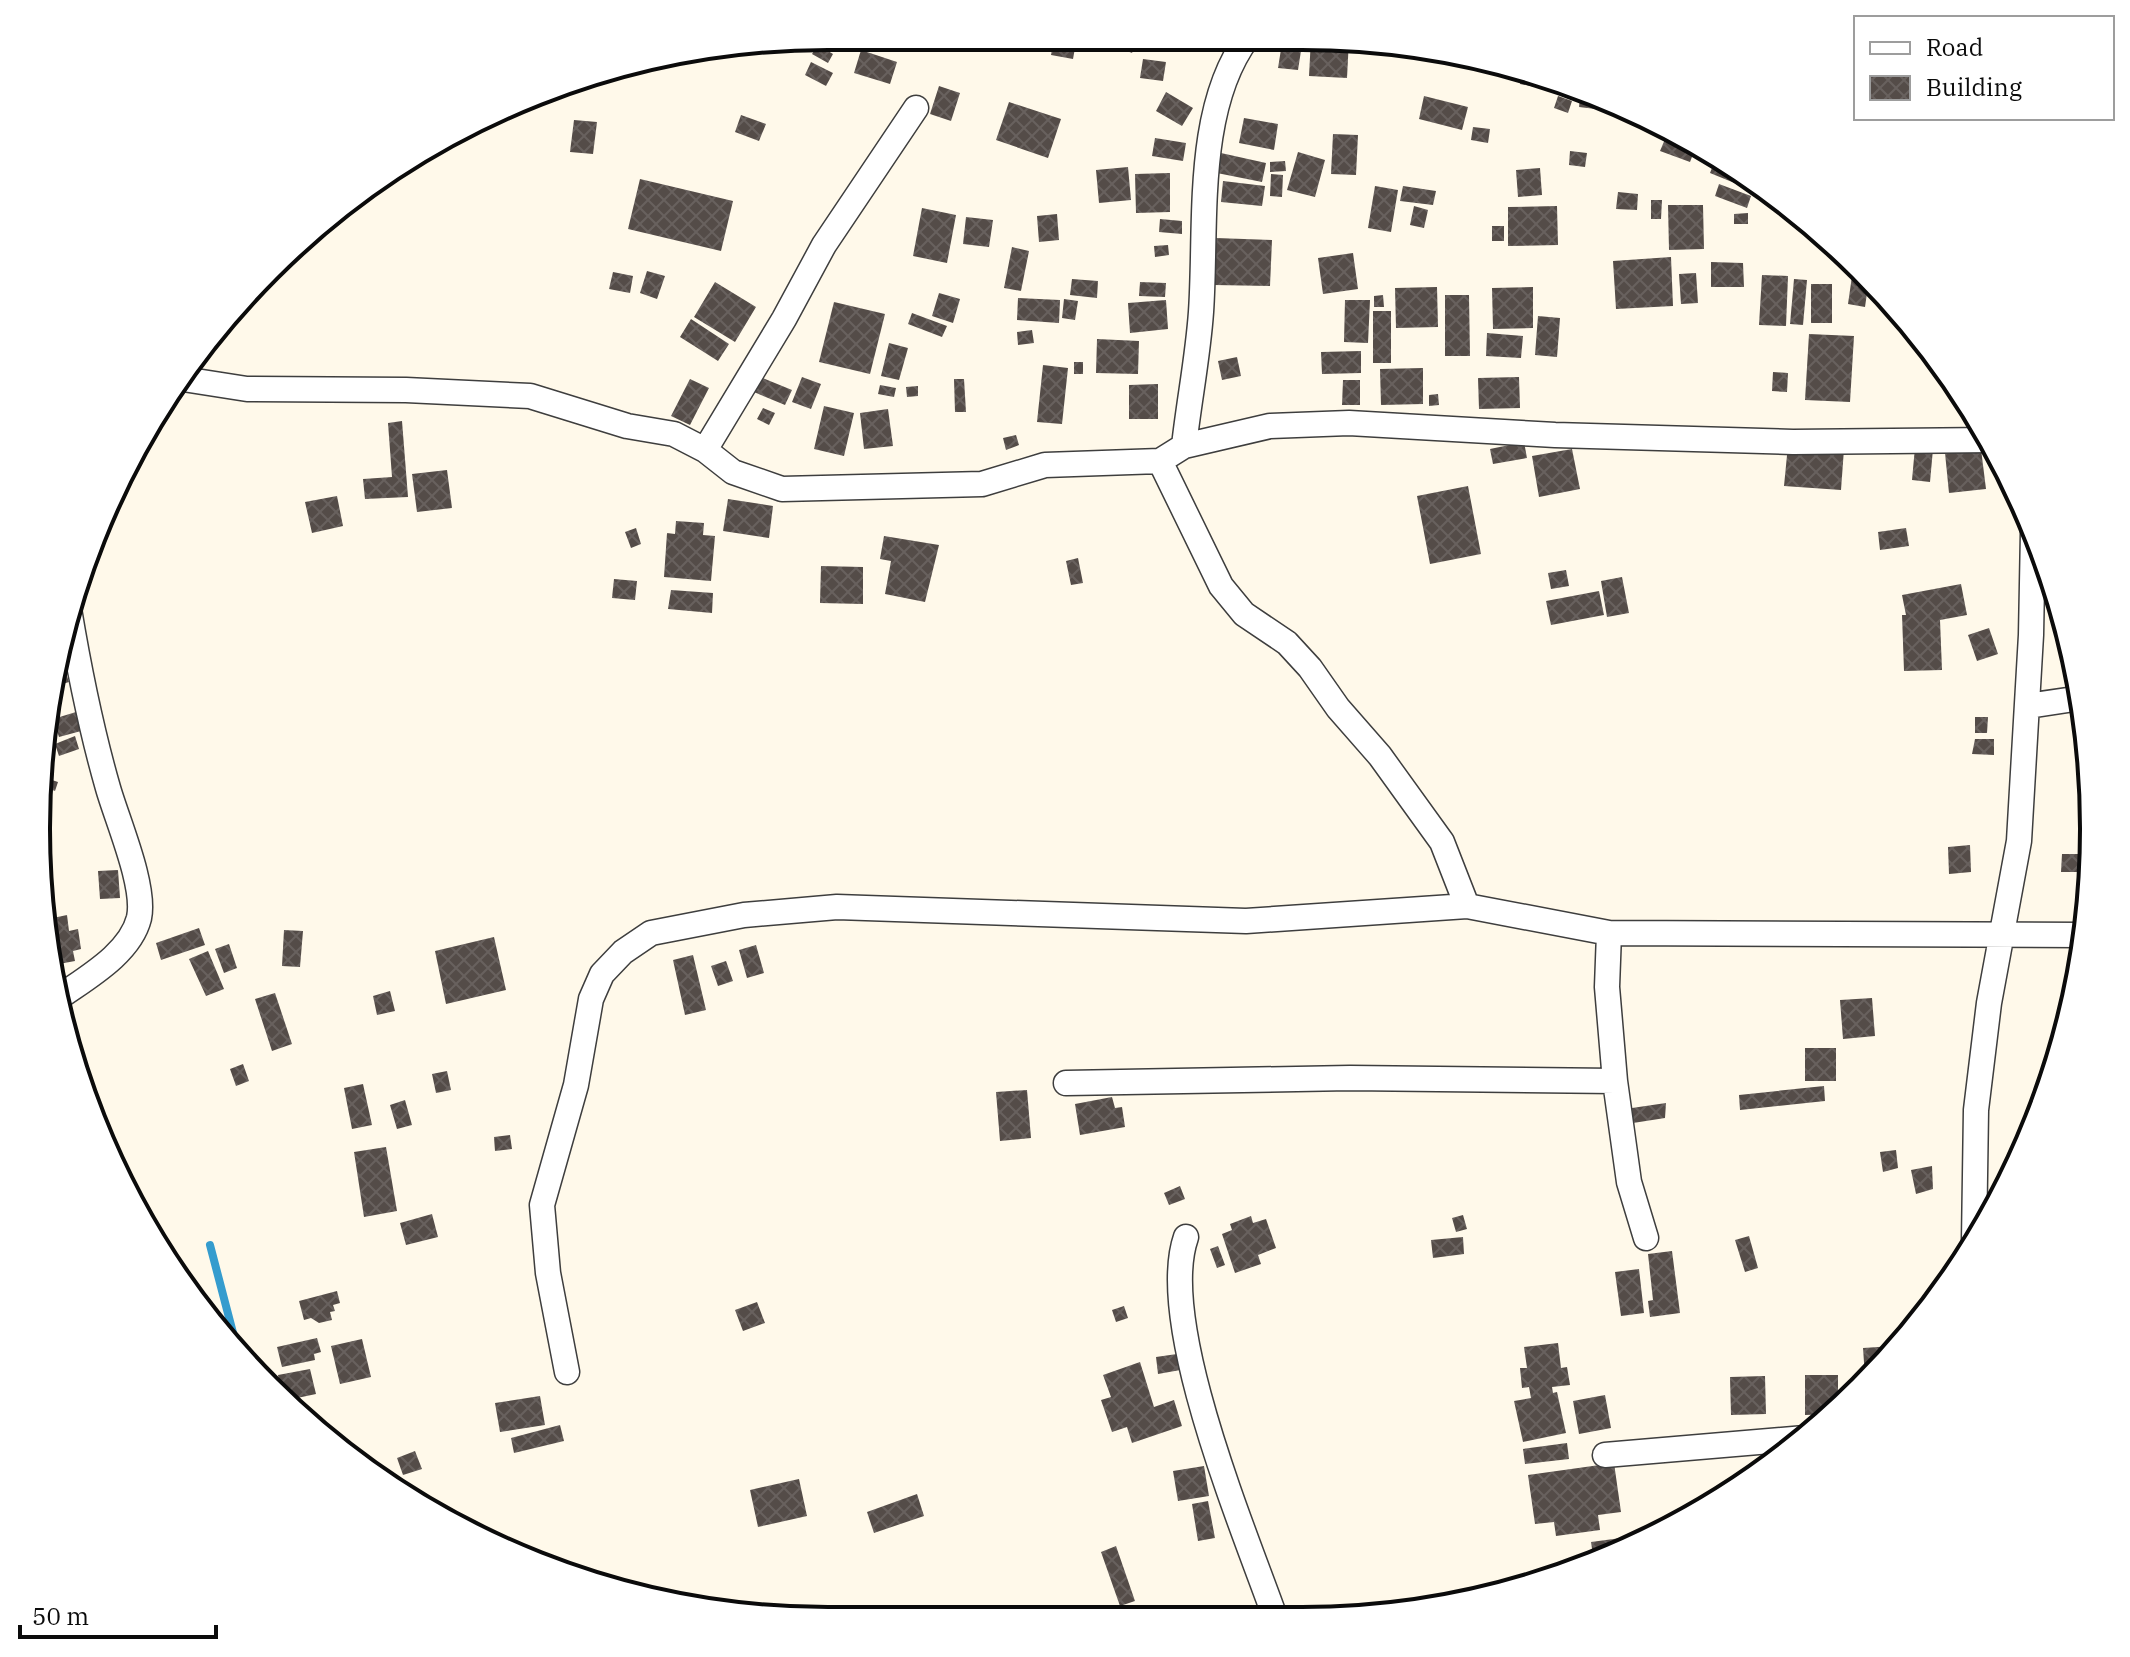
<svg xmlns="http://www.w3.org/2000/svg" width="2130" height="1657" font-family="'IBM Plex Serif',serif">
  <defs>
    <pattern id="building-cross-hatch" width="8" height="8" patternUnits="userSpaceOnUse" patternTransform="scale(2)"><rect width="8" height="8" fill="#544c48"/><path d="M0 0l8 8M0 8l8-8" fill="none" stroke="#68615e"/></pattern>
  </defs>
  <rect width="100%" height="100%" fill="#fff9ea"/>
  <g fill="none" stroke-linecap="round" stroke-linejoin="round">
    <!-- stream -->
    <path stroke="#359cce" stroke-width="8" d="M210,1245L237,1348"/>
  </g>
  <!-- building -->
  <path fill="url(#building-cross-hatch)" d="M844,36H879L874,49Z
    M1054,37H1077L1073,59L1051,55Z
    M1112,37H1139L1132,53L1109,44Z
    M1144,37H1169L1165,52L1142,48Z
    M1283,37L1303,38L1298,70L1278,68Z
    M834,38L844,44L840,52L829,45Z
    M1311,38L1349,39L1347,78L1309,76Z
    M818,45L833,54L828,63L812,54Z
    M861,50L897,62L890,84L854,73Z
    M1143,59L1166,62L1163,81L1140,78Z
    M811,62L833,73L826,86L805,75Z
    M1522,71L1569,84L1568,93L1520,84Z
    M939,86L960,93L951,121L930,114Z
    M1581,89L1605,100L1604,110L1579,107Z
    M1166,92L1193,108L1182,126L1156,111Z
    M1424,96L1468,107L1462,130L1419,119Z
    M1558,96L1572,101L1568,113L1554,108Z
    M1009,102L1061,119L1048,158L996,140Z
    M741,115L766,124L759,141L735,132Z
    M1244,118L1278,124L1274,150L1239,143Z
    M574,120L597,122L593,154L570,152Z
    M1473,127L1490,129L1488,143L1471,140Z
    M1668,132L1697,144L1690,162L1660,151Z
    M1333,134L1358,135L1356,175L1331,174Z
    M1155,138L1186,143L1183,161L1152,156Z
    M1570,151L1587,153L1585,167L1569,165Z
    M1298,152L1325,160L1315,197L1287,190Z
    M1221,153L1266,163L1262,182L1217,173Z
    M1715,160L1741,173L1737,184L1710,173Z
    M1285,161L1286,171L1270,172V162Z
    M1128,167L1131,200L1099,203L1096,170Z
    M1540,168L1542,195L1518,197L1516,170Z
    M1170,173V212L1136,213L1135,174Z
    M1271,174L1283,175L1282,197L1270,196Z
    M640,179L733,201L721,251L628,229Z
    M1223,181L1265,186L1262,206L1221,202Z
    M1719,184L1751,196L1747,208L1715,196Z
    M1375,186L1398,190L1391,232L1368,228Z
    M1403,186L1436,191L1433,205L1400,201Z
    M1618,192L1638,194L1637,210L1616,209Z
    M1651,200H1662L1661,219H1651Z
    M1784,204L1803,217L1782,214Z
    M1668,205H1703L1704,249L1669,250Z
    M1414,206L1428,210L1424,228L1410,225Z
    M1557,206L1558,245L1508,246V207Z
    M922,208L956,215L947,263L913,256Z
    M1748,213V224H1734V214Z
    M1057,214L1059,240L1039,242L1037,216Z
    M966,217L993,220L989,247L963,244Z
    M1160,219L1182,221V234L1159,232Z
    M1492,226H1504V241H1492Z
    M1815,226L1824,232L1833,242L1813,237Z
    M1216,238L1272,240L1270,286L1214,285Z
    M1168,245L1169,255L1155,257L1154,246Z
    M1012,247L1029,251L1021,291L1004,288Z
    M1353,253L1358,289L1323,294L1318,258Z
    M1671,257L1673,306L1616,309L1613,261Z
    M1711,262L1743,263L1744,287H1711Z
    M647,271L665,276L657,299L640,293Z
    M613,272L633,276L630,293L609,289Z
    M1696,273L1698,303L1681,304L1679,274Z
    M1762,275L1788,276L1786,326L1759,325Z
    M1852,276L1869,279L1865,307L1848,304Z
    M1072,279L1098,281L1097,298L1070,295Z
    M1794,279L1807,280L1803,325L1790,324Z
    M715,282L756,307L735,342L694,317Z
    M1140,282L1166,283L1165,297L1139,296Z
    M1811,284H1832V323H1811Z
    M1437,287L1438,327L1396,328L1395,288Z
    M1533,287V328L1493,329L1492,288Z
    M939,293L960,299L953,323L932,316Z
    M1383,295L1384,307H1374V296Z
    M1445,295H1469L1470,356H1445Z
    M1018,298L1060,300L1059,323L1017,320Z
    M1064,299L1078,301L1075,320L1062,318Z
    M1166,300L1168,329L1130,333L1128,303Z
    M1345,300H1370L1368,343L1344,342Z
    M834,302L885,314L870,374L819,362Z
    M1373,311H1391V363H1373Z
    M912,313L947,326L942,337L908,324Z
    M1538,316L1560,318L1557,357L1535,355Z
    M691,319L729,344L718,361L680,337Z
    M1032,330L1034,343L1018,345L1017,332Z
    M1487,333L1523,336L1521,358L1486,356Z
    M1809,334L1854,336L1850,402L1805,400Z
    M1097,339L1139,341L1138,374L1096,373Z
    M889,343L908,348L899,380L881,376Z
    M1361,351V373L1322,374L1321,352Z
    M1237,357L1241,376L1222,380L1218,361Z
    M1074,362H1083V374H1074Z
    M1043,365L1068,368L1062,424L1037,422Z
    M1423,368V404L1381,405L1380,369Z
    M1773,372L1788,373L1787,392L1772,391Z
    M755,375L792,390L785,405L749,390Z
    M802,377L821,384L811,409L792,402Z
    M1519,377L1520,408L1479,409L1478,378Z
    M690,379L709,388L690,425L671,416Z
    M954,379H964L966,412H955Z
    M1343,380H1360V405H1342Z
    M1158,384V419H1129V385Z
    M880,385L896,388L894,397L878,394Z
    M918,386V396L907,397L906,387Z
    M1438,394L1439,405L1429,406V395Z
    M824,406L854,413L844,456L814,449Z
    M763,408L775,413L769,425L757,419Z
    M888,409L893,446L864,449L860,413Z
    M402,421L408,497L365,499L363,479L392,477L388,423Z
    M1016,435L1019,445L1006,450L1003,438Z
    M1524,442L1527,458L1493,464L1490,449Z
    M1788,445L1844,449L1841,490L1784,486Z
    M1915,447L1933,449L1930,482L1912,480Z
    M1572,449L1580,489L1539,497L1532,456Z
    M1981,449L1986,489L1949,493L1945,453Z
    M447,470L452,508L417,512L412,474Z
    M1468,486L1481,554L1430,564L1417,496Z
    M337,496L343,526L312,533L305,502Z
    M728,499L773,506L769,538L723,531Z
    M676,521L704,523L703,535L715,536L711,581L664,577L667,533L675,534Z
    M636,528L641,544L631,548L625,532Z
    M1906,528L1909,546L1880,550L1878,532Z
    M884,536L939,545L925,602L885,594L891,561L880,559Z
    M1078,558L1083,583L1071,585L1066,561Z
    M821,566L863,567V604L820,603Z
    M1566,570L1569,586L1551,589L1548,573Z
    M1622,577L1629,613L1607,617L1601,581Z
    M614,579L637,581L635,600L612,598Z
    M1961,584L1967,615L1940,620L1942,670L1904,671L1902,615H1906L1902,595Z
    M671,590L713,593L712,613L668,609Z
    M1599,591L1604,615L1551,625L1546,601Z
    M1989,628L1998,654L1977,661L1968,635Z
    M62,662L69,682L56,686L58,663Z
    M76,712L81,731L59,737L53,719Z
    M1975,717H1988L1987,733H1975Z
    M75,736L79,749L59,756L55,744Z
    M1975,739H1994V755L1972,754Z
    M43,777L58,782L55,791L42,786Z
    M1970,845L1971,872L1949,874L1948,847Z
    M2062,854H2091L2092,872H2061Z
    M118,870L120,898L100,899L98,871Z
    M67,915L69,931L78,929L81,949L73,951L75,961L59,964L61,976L56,977L48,919Z
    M199,928L205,945L161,960L156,943Z
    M284,930L303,931L300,967L282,966Z
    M494,937L506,990L446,1004L435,951Z
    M229,944L237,968L224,973L215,949Z
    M756,945L764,973L747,978L739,950Z
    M208,951L224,989L206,996L189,959Z
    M693,955L706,1010L685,1015L673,960Z
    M726,961L733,981L718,986L711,966Z
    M390,991L395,1011L377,1015L373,996Z
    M275,993L292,1044L272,1051L255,999Z
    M1872,998L1875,1036L1843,1039L1840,1000Z
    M1805,1048H1836V1081H1805Z
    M243,1064L249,1081L236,1086L230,1069Z
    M447,1071L451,1090L436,1093L432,1074Z
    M363,1084L372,1125L352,1129L344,1088Z
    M1824,1086L1825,1101L1740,1110L1739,1095Z
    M1027,1090L1031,1138L1000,1141L996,1092Z
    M1112,1097L1115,1108L1122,1107L1125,1127L1080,1135L1075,1104Z
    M405,1100L412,1125L397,1129L390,1105Z
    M1666,1103L1665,1118L1633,1123L1632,1108Z
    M510,1135L512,1149L495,1151L494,1137Z
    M386,1147L397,1211L364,1217L354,1152Z
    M1896,1150L1898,1168L1883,1172L1880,1152Z
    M1932,1166L1933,1189L1916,1194L1911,1170Z
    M1180,1186L1185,1199L1169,1205L1164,1193Z
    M432,1214L438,1237L406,1245L400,1223Z
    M1463,1215L1467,1229L1456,1232L1452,1218Z
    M1251,1216L1253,1223L1266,1219L1276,1248L1258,1255L1261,1264L1235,1273L1222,1234L1232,1230L1230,1224Z
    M1749,1236L1758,1268L1745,1272L1735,1240Z
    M1463,1237L1464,1254L1433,1258L1431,1240Z
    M1218,1246L1225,1265L1217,1268L1210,1249Z
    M1672,1251L1680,1313L1650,1317L1648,1301L1653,1300L1648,1254Z
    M1639,1269L1644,1313L1621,1316L1615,1272Z
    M337,1291L340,1303L333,1305L335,1311L330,1312L332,1320L319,1323L311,1318L304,1320L299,1301Z
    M757,1302L765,1323L743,1331L735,1310Z
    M1124,1306L1128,1318L1116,1322L1112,1310Z
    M317,1338L321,1352L314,1354L315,1360L282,1367L277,1347Z
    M362,1339L371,1377L340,1384L331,1346Z
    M1558,1343L1561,1368L1567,1367L1570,1385L1552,1387L1553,1393L1557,1392L1566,1433L1523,1442L1514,1401L1531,1398L1529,1387L1522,1388L1520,1368H1527L1524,1347Z
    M1893,1346L1869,1376L1865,1377L1863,1348Z
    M1184,1353L1186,1369L1158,1374L1156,1357Z
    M1140,1362L1154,1407L1174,1400L1182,1426L1132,1443L1127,1427L1112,1432L1101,1400L1111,1397L1103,1375Z
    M310,1369L316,1394L283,1401L278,1375Z
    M1805,1375H1838V1409L1834,1414L1805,1415Z
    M1765,1376L1766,1414L1731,1415L1730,1377Z
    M1605,1395L1611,1428L1579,1434L1573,1401Z
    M540,1396L545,1425L500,1432L495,1403Z
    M560,1425L564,1441L514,1453L511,1438Z
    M1567,1443L1569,1459L1525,1464L1523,1449Z
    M415,1451L422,1469L403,1475L397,1458Z
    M1614,1463L1621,1512L1598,1515L1600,1530L1556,1536L1554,1522L1535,1524L1528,1475Z
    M1204,1466L1209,1496L1178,1501L1173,1471Z
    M799,1479L807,1516L758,1527L750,1490Z
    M917,1494L924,1516L874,1533L867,1512Z
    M1208,1501L1215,1538L1198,1541L1192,1504Z
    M1621,1538L1623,1549L1594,1562L1591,1542Z
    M1116,1546L1135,1601L1120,1606L1101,1552Z"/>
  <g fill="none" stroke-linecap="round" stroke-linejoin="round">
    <defs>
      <path id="street" d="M183,379L247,389L406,390L530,396L627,426L674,434L705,450L733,472L782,489L982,484L1045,465L1160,461L1184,446L1270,426L1349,423L1555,435L1793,442L1991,440
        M1184,446C1189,401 1198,356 1201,312C1207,226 1194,109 1248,37
        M705,450L784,319L824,245L916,108
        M1160,461L1221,586L1244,614L1287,643L1310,668L1338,708L1380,756L1442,842L1467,906
        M2027,706L2081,698
        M58,998C86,978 130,954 139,918C146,886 117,820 108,788C91,729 79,669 69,609
        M1615,1081L1629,1182L1646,1238
        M1066,1083L1350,1078L1615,1081L1607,987L1609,933
        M1186,1237C1156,1323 1245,1532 1276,1620
        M1974,1241L1976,1110L1989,1003L2019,841L2031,635L2033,532
        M567,1372L548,1273L542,1205L576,1085L591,999L602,974L623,952L651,933L744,915L837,907L1246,921L1467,906L1609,933L2083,935
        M1605,1455L1805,1438"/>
    </defs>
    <!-- street casing -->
    <use href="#street" stroke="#3e3e3e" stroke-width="27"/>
    <!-- street -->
    <use href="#street" stroke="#fff" stroke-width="24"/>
  </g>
  <!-- crop -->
  <path d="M0 0H2130V1657H0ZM828 50H1302A778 778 0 0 1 2080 828V829A778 778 0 0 1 1302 1607H828A778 778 0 0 1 50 829V828A778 778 0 0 1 828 50Z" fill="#fff" fill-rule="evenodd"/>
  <path fill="none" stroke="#0b0b0b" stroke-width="4" d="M828 50H1302A778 778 0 0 1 2080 828V829A778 778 0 0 1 1302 1607H828A778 778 0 0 1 50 829V828A778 778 0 0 1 828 50Z"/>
  <!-- legend -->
  <rect x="1854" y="16" width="260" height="104" fill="#ffffff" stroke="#9d9d9d" stroke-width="2"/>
  <rect x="1870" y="42" width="40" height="12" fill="#ffffff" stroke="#9d9d9d" stroke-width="2"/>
  <text x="1926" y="56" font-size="24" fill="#0b0b0b">Road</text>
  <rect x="1870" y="76" width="40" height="24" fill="url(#building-cross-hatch)" stroke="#9d9d9d" stroke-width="2"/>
  <text x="1926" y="96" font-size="24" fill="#0b0b0b">Building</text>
  <!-- scale -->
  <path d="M20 1625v12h196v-12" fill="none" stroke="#0b0b0b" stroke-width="4"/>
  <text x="32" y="1625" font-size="24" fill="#0b0b0b" stroke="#ffffff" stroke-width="6" paint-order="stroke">50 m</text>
</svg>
